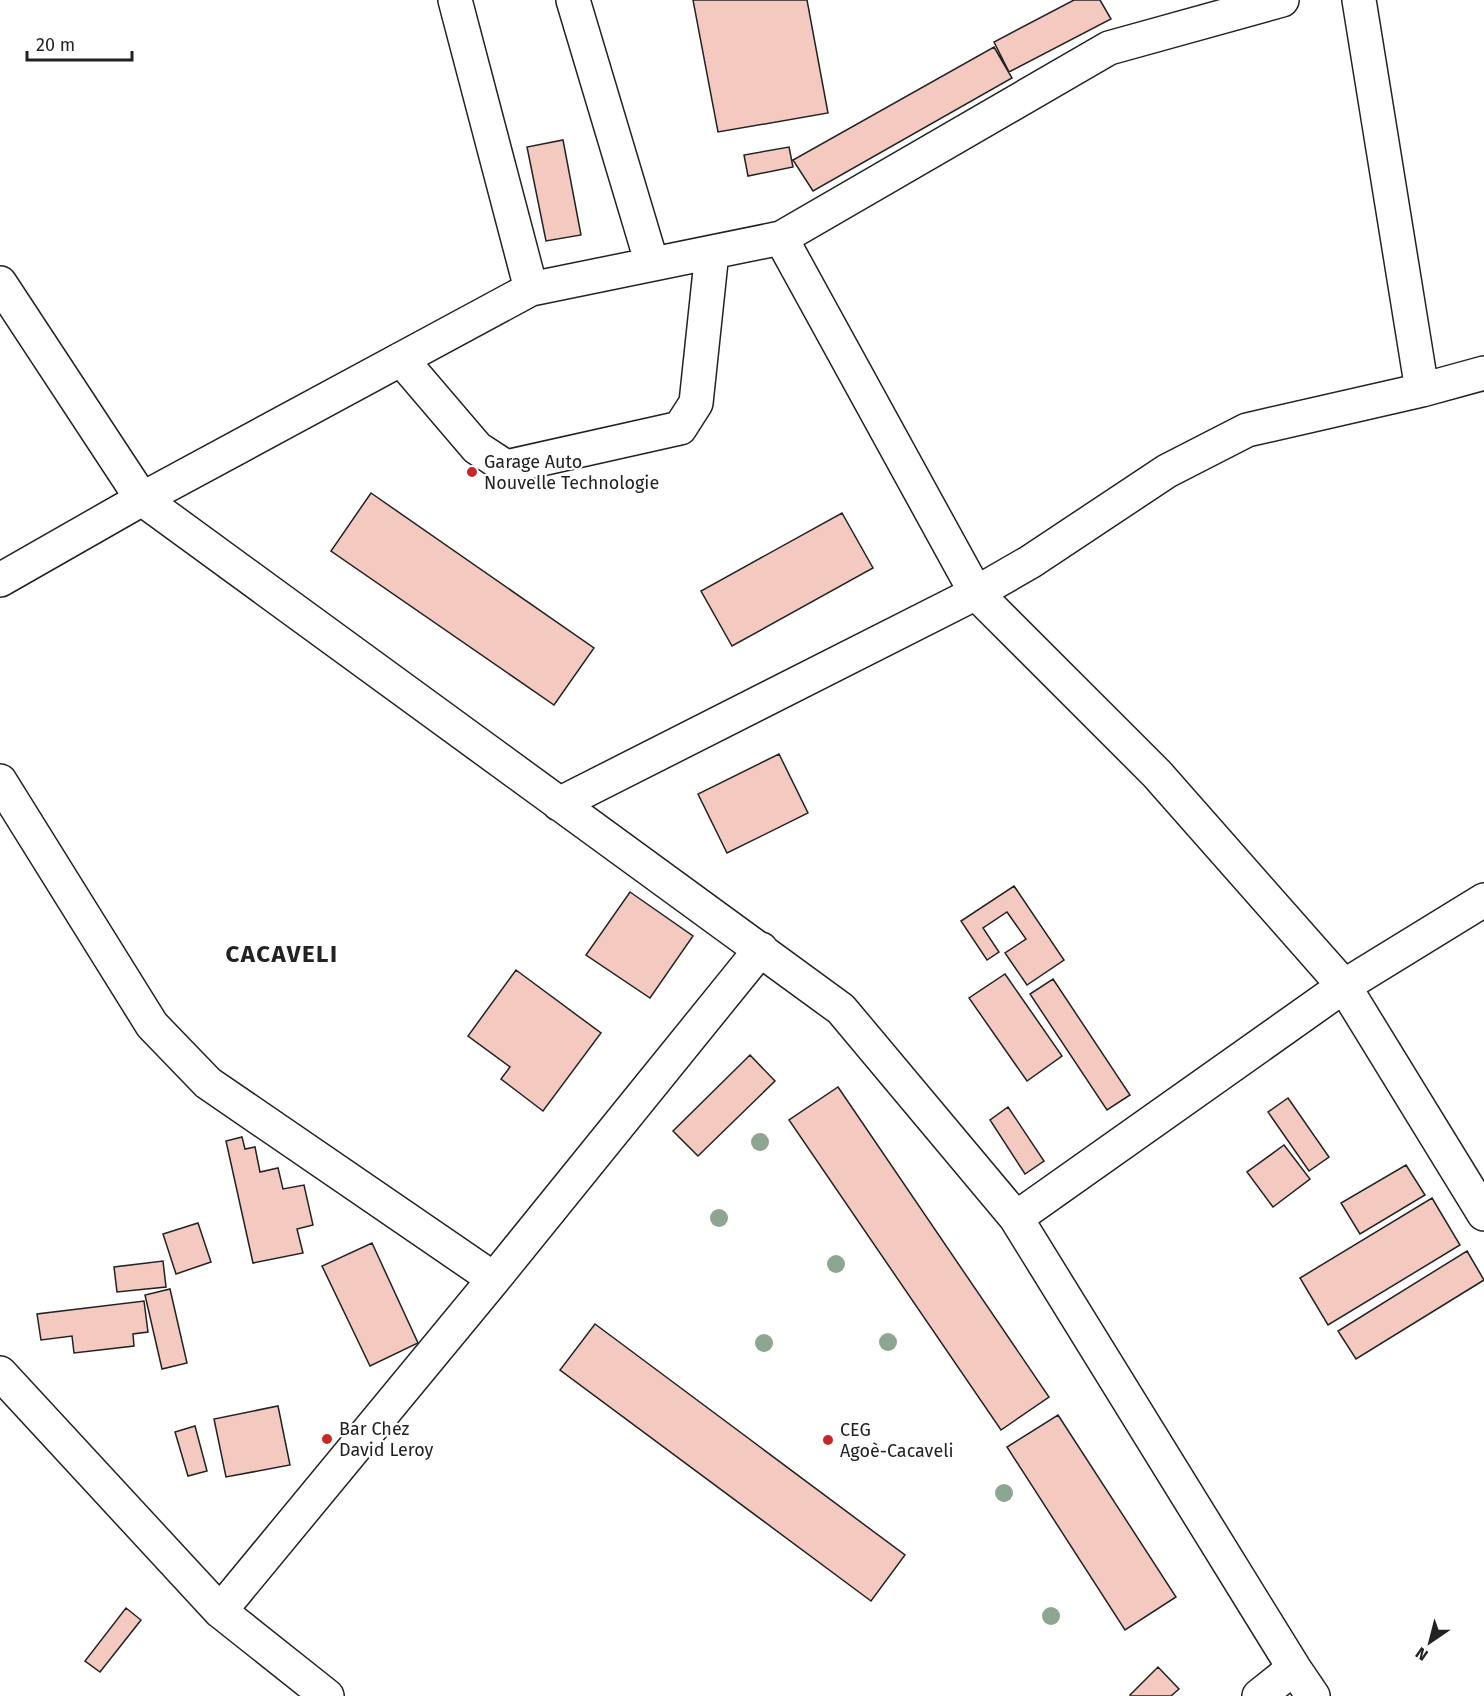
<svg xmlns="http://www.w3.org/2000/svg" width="1484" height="1696" font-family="'Fira Sans',sans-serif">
  <rect width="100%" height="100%" fill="#fff"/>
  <!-- building -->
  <path fill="#f3c9c0" stroke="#222" stroke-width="1.5" d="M693,0H807L828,113L718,132Z
    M1074,0H1100L1111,19L1009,72L994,42Z
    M994,47L1012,78L813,191L793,160Z
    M563,140L581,235L546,241L527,147Z
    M789,147L793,167L748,176L744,155Z
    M371,493L594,648L554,705L331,551Z
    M842,513L873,568L732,646L701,591Z
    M779,754L808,813L727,853L698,794Z
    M1014,886L1064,960L1027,985L1005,953L1026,939L1007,912L983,928L999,952L987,960L961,921Z
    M630,892L693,936L650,998L586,955Z
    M516,970L601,1033L543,1111L501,1079L510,1067L468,1036Z
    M1005,974L1062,1056L1027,1081L969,998Z
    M1053,979L1130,1095L1107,1110L1030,994Z
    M750,1055L775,1081L698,1156L673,1131Z
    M838,1087L1049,1397L1001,1430L789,1120Z
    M1288,1098L1329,1157L1309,1171L1268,1112Z
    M1008,1107L1044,1161L1025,1174L990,1120Z
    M242,1137L245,1149L255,1147L260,1172L278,1168L283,1189L304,1185L313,1225L297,1229L303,1253L253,1263L226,1141Z
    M1284,1145L1310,1179L1273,1207L1247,1172Z
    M1406,1165L1425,1195L1360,1234L1341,1203Z
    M1432,1198L1460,1245L1328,1325L1300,1278Z
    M198,1223L211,1262L176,1274L163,1234Z
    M372,1243L418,1343L370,1366L322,1266Z
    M1467,1251L1484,1280L1356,1359L1338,1331Z
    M163,1261L166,1287L117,1292L114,1267Z
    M170,1289L187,1363L162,1369L145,1295Z
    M144,1301L148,1332L133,1334L134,1346L74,1353L72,1336L41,1340L37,1314Z
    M595,1324L905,1555L871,1601L560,1370Z
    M278,1406L290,1465L226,1477L214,1419Z
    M1058,1415L1176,1597L1125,1630L1007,1447Z
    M195,1426L207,1471L188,1476L175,1432Z
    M126,1608L141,1620L100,1672L85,1661Z
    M1158,1667L1179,1689L1171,1696H1131L1130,1695Z"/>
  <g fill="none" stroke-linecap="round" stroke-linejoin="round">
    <defs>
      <path id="minor" d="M455,0L531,289
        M573,0L652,264
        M1359,0L1422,390
        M781,238L976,593L1157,774L1344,986L1484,1214
        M0,283L142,499L841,1009L1016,1218L1294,1668L1313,1696
        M401,359L477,448L506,467L680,428L696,403L712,252
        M0,580L142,499L531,289L781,238L1109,48L1282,0
        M0,781L152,1025L208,1083L494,1279
        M559,804L976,593L1030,562L1167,471L1247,430L1422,390L1484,373
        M1016,1218L1344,986L1484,900
        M0,1373L220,1611L327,1696
        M220,1611L494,1279L761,949
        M1259,1696L1294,1668"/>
    </defs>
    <!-- minor casing -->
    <use href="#minor" stroke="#222" stroke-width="36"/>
    <!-- minor -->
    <use href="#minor" stroke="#fff" stroke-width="33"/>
  </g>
  <!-- trees -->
  <g fill="#8da692">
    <circle cx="760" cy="1142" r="9"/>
    <circle cx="719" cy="1218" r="9"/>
    <circle cx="836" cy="1264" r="9"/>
    <circle cx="888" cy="1342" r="9"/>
    <circle cx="764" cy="1343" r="9"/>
    <circle cx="1004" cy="1493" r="9"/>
    <circle cx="1051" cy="1616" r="9"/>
  </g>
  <!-- markers -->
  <g fill="#c62828" stroke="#fff" stroke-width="2">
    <circle cx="472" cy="472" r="6"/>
    <circle cx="327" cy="1439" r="6"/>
    <circle cx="828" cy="1440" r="6"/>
  </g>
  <g text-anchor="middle" stroke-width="4.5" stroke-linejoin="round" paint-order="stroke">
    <!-- poi labels -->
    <g font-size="18" fill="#222" stroke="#fff" text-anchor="start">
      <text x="484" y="468">Garage Auto<tspan x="484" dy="21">Nouvelle Technologie</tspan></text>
      <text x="339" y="1435">Bar Chez<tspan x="339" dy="21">David Leroy</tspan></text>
      <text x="840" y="1436">CEG<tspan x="840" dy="21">Agoè-Cacaveli</tspan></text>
    </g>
    <!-- district labels -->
    <g font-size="24" font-weight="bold" letter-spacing="1.5" fill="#222" stroke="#fff">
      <text x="282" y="962">CACAVELI</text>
    </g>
  </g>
  <!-- north arrow -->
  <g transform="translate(1430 1642) rotate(215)" stroke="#ffffff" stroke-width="4.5" paint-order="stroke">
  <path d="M0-4.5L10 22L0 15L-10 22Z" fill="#222222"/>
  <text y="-9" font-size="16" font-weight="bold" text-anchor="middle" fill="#222222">N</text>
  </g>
  <!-- scale -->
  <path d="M27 51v9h105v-9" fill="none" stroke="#222222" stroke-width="3"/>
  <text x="36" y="51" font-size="18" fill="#222222" stroke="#ffffff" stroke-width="4.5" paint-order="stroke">20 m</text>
</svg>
